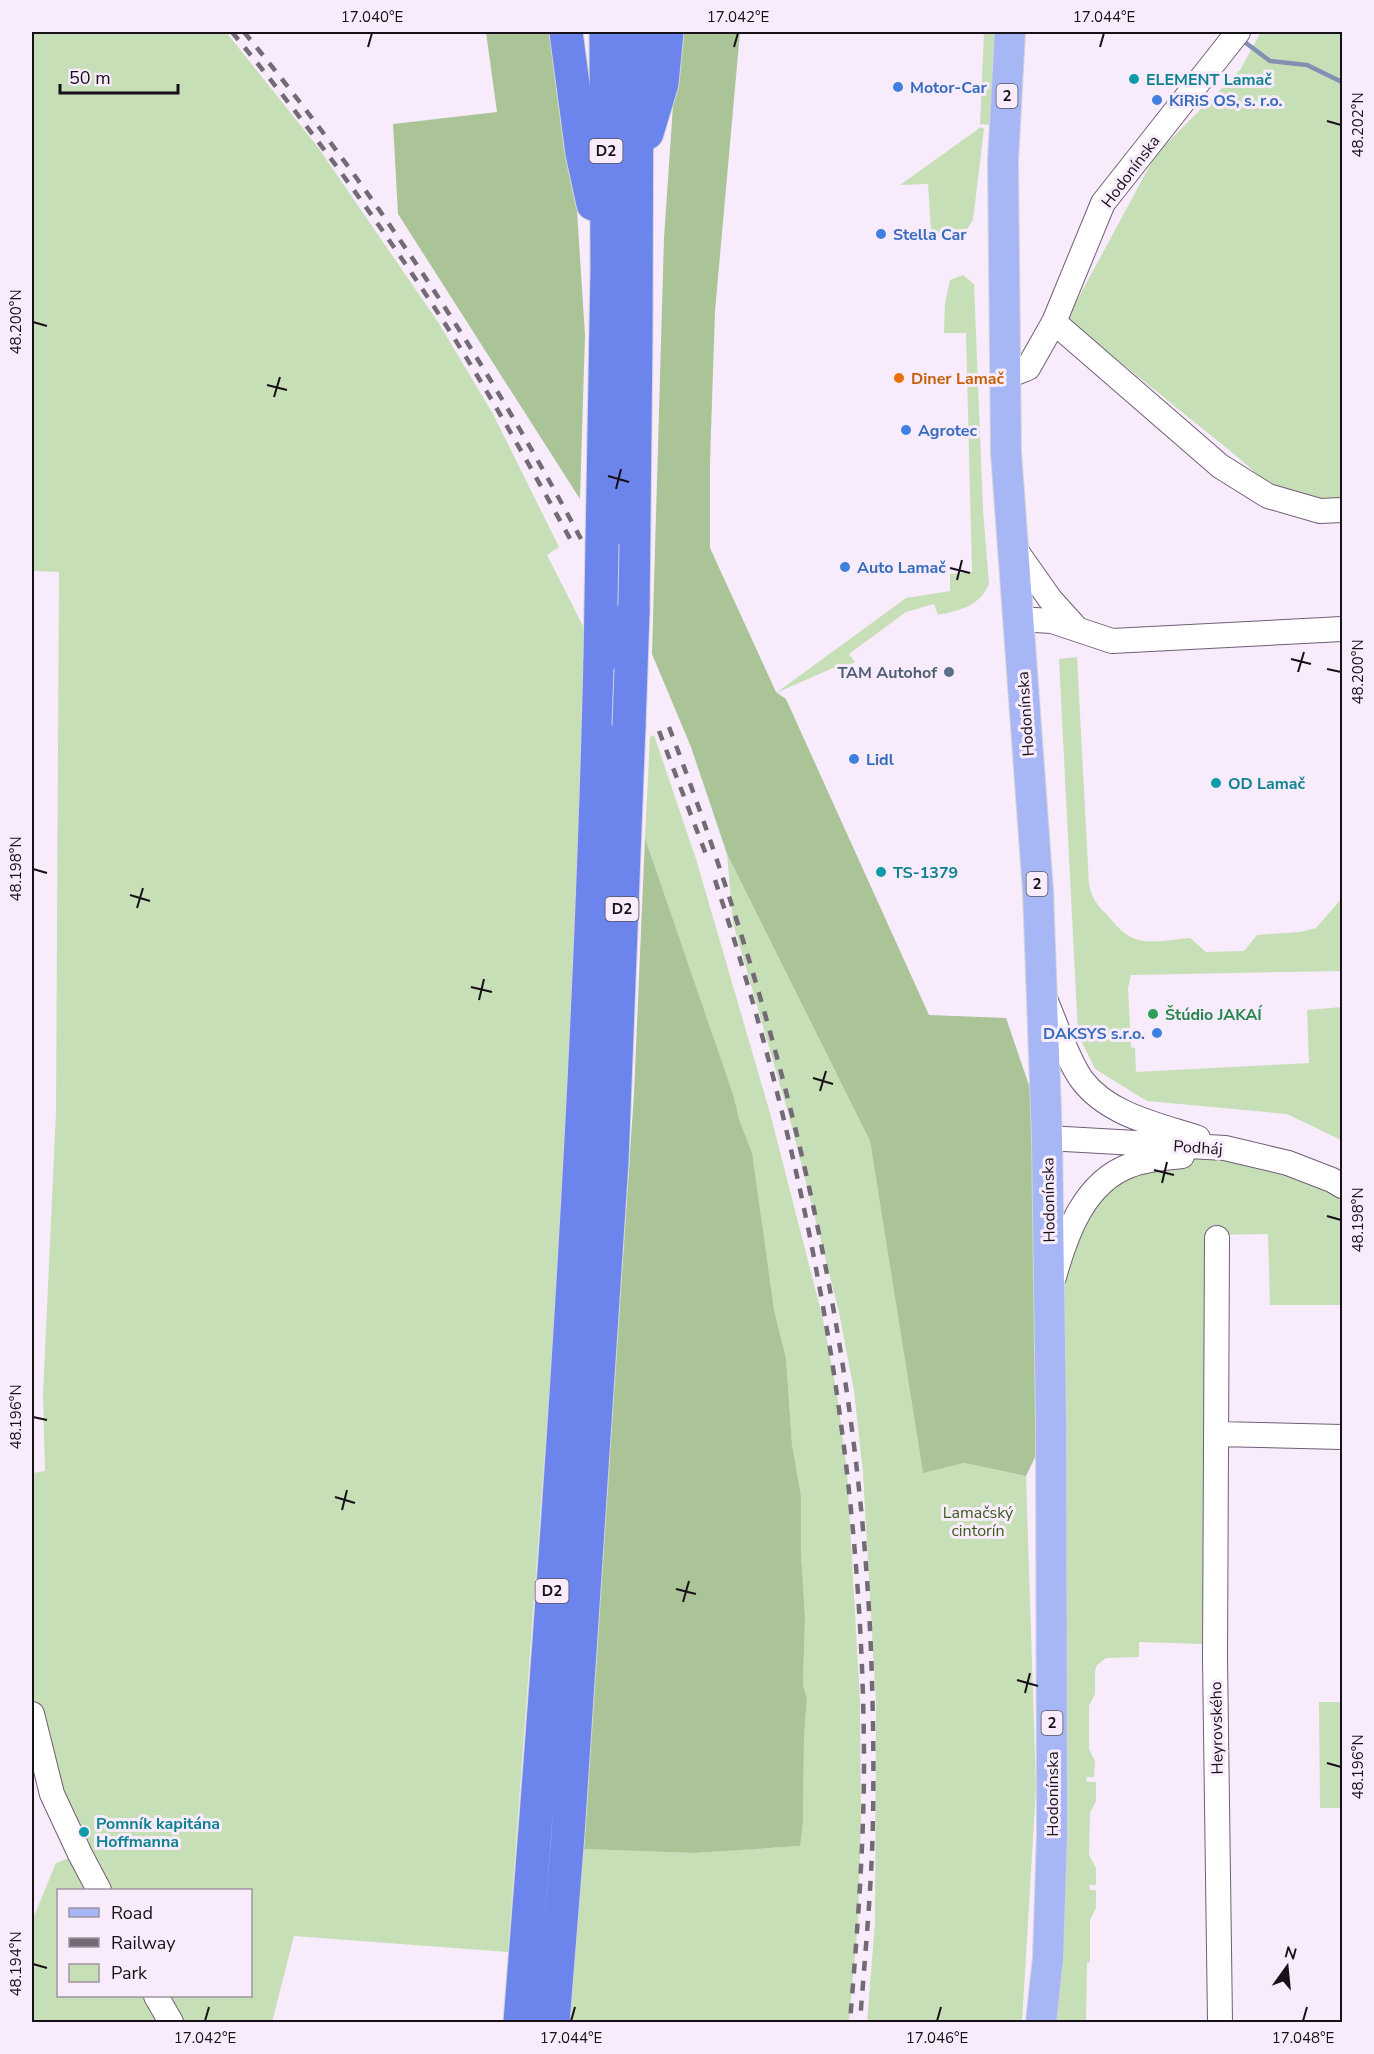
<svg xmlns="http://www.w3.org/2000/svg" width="1374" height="2054" font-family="'Nunito Sans',sans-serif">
  <rect width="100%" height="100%" fill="#f8ecfc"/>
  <!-- green -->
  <path fill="#c6dfb6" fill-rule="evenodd" d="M32,32H226L317,146L438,322L493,414L559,547L547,555L584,628L585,698L567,1090L553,1340L508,1952L294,1936L272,2022H32V1921L56,1863L80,1854L32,1714V1473L45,1471L43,1395L56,1112L59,572L32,571ZM58,1890H250V1996H58Z
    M984,32H999L990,125L980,124Z
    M1261,32H1342V499L1328,500L1274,489L1240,459L1067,319L1156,154L1240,70Z
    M981,127L984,129L973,220L961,238L943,241L931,231L928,184L900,185Z
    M963,275L974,284L983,510L989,584C979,607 960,610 938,615L934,604L906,612L849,654L855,662L840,670L833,668L776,693L906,598L950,591V574L972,572L966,333H944L945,303L950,280Z
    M1077,657L1089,885C1092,899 1098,906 1108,916C1115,924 1123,934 1133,938C1146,945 1175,939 1190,938L1206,952L1244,951L1257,935L1300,932L1316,928L1342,898V971L1131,975L1128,988L1131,1047L1135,1048L1136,1072L1309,1063L1307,1010L1342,1007V1137L1341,1140L1287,1114L1147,1101L1095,1069L1078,1034L1059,659Z
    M654,735L696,859L770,1113L823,1319L837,1394L847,1471L860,1702L861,1820L858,1922L849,2022H569L583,1849L694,1853L799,1846L803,1822L804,1738L807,1698L803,1685L805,1618L801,1551V1496L792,1444L786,1358L774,1310L740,1122L733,1094L645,838L650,737Z
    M727,854L870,1141L923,1472L964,1463L1026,1476L1036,1788L1022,2022H867L875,1922L876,1703L863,1473L854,1391L839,1312L812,1206L789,1116L733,923Z
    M1225,1148L1342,1186V1305H1270L1268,1234L1209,1235L1211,1307L1202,1644L1139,1642V1657L1106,1658L1097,1665L1095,1671V1694L1089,1706V1749L1095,1761L1094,1777H1086L1087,1782H1096V1801L1090,1813L1089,1855L1096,1868V1885H1089L1090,1890H1096V1908L1090,1920V1962L1087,1963L1086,2022H1041L1049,1295L1097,1187Z
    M1319,1702H1342V1808H1320Z"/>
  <!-- forest -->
  <path fill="#aac497" d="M486,32H557L576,195L585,335L580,499L398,214L393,124L497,112Z
    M678,32H740L715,311L710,462V548L776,692L786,699L929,1015L1006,1018L1047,1138L1051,1424L1026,1476L964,1463L923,1473L870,1141L727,854L691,747L652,654L664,238Z
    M645,838L733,1094L740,1122L752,1153L774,1310L786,1358L792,1444L801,1496V1551L805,1618L803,1685L807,1698L804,1738L803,1822L800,1846L694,1853L583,1849L634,1094Z"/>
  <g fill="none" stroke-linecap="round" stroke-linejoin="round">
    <!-- stream -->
    <path stroke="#8190b2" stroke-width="4.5" d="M1242,40L1270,61L1307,65L1342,82"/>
    <defs>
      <path id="minor" d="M1054,322L1220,466L1268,496L1320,511L1342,510
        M1005,377L1028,368L1054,322L1103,203L1238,32
        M1012,545L1050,599L1077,629
        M1018,619L1052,621L1112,641L1342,629
        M1045,999C1055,1022 1068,1061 1082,1080C1108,1115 1159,1125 1198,1138
        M1047,1138L1225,1148L1288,1163L1332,1180L1342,1186
        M1217,1238L1215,1658L1220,2022
        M1054,1277C1066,1234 1084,1182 1131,1165C1146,1159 1165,1158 1182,1156
        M1217,1434L1342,1437
        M32,1714L52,1794L80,1854L99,1890
        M156,1996L171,2022"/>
      <path id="major" d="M1010,32L1003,161L1006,452L1038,891L1047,1138L1051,1424L1052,1833L1048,1958L1041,2022"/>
      <path id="highway" d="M566,32L582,153L593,204
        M647,133L662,83L667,32
        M602,544L607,270L606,32
        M633,612L636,333L637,32
        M520,2022C556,1569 589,1115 600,660
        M553,2022L568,1834L612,1161L629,726"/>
    </defs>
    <!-- minor casing -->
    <use href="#minor" stroke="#705e75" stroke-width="26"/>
    <!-- major casing -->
    <use href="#major" stroke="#d5d4d6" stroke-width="32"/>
    <!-- highway casing -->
    <use href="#highway" stroke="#d5d4d6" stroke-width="35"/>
    <!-- minor -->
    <use href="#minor" stroke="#fff" stroke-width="24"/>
    <!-- major -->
    <use href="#major" stroke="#a7b6f4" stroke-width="30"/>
    <!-- highway -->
    <use href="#highway" stroke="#6c85ec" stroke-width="33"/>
    <!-- rail -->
    <path stroke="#736a76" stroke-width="4.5" stroke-dasharray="10 10" stroke-linecap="butt" d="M232,32C307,123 377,219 442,319C489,392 531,468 573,544
      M244,32C373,189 485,359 581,539
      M669,727C782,1023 858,1332 871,1651C873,1706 874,1762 873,1817C872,1885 865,1954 860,2022
      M659,731L707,857
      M715,880C809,1164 863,1461 864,1761C864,1848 857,1935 850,2022"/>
    <defs>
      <path id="highway-bridge" d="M600,660L602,544
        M629,726L633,612"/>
    </defs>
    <!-- highway-bridge casing -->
    <use href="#highway-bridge" stroke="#d5d4d6" stroke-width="35" stroke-linecap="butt"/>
    <!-- highway-bridge -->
    <use href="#highway-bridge" stroke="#6c85ec" stroke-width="33"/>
  </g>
  <!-- ticks -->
  <path fill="none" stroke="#171019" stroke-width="2" d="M368,47L372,33M734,47L738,33M1100,47L1104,33M1327,121L1341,125M33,322L47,326M267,385L287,390M274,397L280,377M608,476L629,482M616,489L621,469M950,568L970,573M957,580L962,560M1291,659L1311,664M1327,669L1341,672M1298,672L1304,652M33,869L47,873M130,895L150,901M137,908L143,888M471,987L492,992M479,1000L484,979M813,1078L833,1084M820,1091L826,1071M1154,1170L1174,1175M1162,1183L1167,1162M1327,1216L1341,1220M33,1417L47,1420M335,1497L355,1503M342,1510L347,1490M676,1589L696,1594M683,1602L689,1581M1017,1680L1038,1686M1025,1693L1030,1673M1327,1763L1341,1767M33,1964L47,1968M205,2021L209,2007M571,2021L575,2007M937,2021L941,2007M1303,2021L1307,2007"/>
  <!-- markers -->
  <g fill="#0f9aa8" stroke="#f8ecfc" stroke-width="2">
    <circle cx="1134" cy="79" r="6"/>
    <circle cx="1216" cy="783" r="6"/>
    <circle cx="881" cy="872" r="6"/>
    <circle cx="84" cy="1832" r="6"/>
  </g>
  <g fill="#3f7fe0" stroke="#f8ecfc" stroke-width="2">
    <circle cx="898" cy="87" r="6"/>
    <circle cx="1157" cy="100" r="6"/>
    <circle cx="881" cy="234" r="6"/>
    <circle cx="906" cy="430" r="6"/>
    <circle cx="845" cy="567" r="6"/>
    <circle cx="854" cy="759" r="6"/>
    <circle cx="1157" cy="1033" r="6"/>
  </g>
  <circle fill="#e8710a" stroke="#f8ecfc" stroke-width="2" cx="899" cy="378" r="6"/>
  <circle fill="#5c6f8a" stroke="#f8ecfc" stroke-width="2" cx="949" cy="672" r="6"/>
  <circle fill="#2e9e5b" stroke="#f8ecfc" stroke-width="2" cx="1153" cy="1014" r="6"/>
  <g text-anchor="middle" stroke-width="6" stroke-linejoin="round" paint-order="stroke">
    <!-- shield labels -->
    <g fill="#f8ecfc" stroke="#5a525d" stroke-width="1.5">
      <rect x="996.5" y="84" width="21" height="24" rx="4.5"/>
      <rect x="589.5" y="139" width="33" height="24" rx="4.5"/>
      <rect x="1026.5" y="872" width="21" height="24" rx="4.5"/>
      <rect x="605.5" y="897" width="33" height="24" rx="4.5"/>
      <rect x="535.5" y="1579" width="33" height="24" rx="4.5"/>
      <rect x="1041.5" y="1711" width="21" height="24" rx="4.5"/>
    </g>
    <g font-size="15" font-weight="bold" fill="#171019">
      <text x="1007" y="101">2</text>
      <text x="606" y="156">D2</text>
      <text x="1037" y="889">2</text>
      <text x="622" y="914">D2</text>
      <text x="552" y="1596">D2</text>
      <text x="1052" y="1728">2</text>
    </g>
    <!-- culture labels -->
    <g font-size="16" font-weight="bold" fill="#0d838f" stroke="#f8ecfc" text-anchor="start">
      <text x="1146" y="85">ELEMENT Lamač</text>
      <text x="1228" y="789">OD Lamač</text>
      <text x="893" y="878">TS-1379</text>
      <text x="96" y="1829">Pomník kapitána<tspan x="96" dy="18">Hoffmanna</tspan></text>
    </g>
    <!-- shop labels -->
    <g font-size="16" font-weight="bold" fill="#366cbe" stroke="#f8ecfc" text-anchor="start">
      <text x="910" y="93">Motor-Car</text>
      <text x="1169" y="106">KiRiS OS, s. r.o.</text>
      <text x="893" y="240">Stella Car</text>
      <text x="918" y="436">Agrotec</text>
      <text x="857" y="573">Auto Lamač</text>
      <text x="866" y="765">Lidl</text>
      <text x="1145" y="1039" text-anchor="end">DAKSYS s.r.o.</text>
    </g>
    <!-- street labels -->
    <g font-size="16" fill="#171019" stroke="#f8ecfc">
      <text transform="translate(1130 171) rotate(-53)" y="6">Hodonínska</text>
      <text transform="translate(1025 714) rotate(-94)" y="6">Hodonínska</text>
      <text transform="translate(1198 1147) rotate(4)" y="6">Podháj</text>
      <text transform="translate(1048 1200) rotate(-91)" y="6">Hodonínska</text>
      <text transform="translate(1216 1728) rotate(-91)" y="6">Heyrovského</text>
      <text transform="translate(1052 1794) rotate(-90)" y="6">Hodonínska</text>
    </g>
    <!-- food labels -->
    <g font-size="16" font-weight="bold" fill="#c56008" stroke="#f8ecfc" text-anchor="start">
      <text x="911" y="384">Diner Lamač</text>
    </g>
    <!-- service labels -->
    <g font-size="16" font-weight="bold" fill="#4e5e75" stroke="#f8ecfc" text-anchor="end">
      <text x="937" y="678">TAM Autohof</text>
    </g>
    <!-- leisure labels -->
    <g font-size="16" font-weight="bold" fill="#27864d" stroke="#f8ecfc" text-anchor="start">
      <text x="1165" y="1020">Štúdio JAKAÍ</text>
    </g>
    <!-- park labels -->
    <g font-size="16" fill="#3b5b1d" stroke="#f8ecfc">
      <text x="978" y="1518">Lamačský<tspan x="978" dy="18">cintorín</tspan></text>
    </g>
  </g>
  <!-- border -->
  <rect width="1374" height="2054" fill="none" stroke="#f8ecfc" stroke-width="66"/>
  <!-- legend -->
  <rect x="57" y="1889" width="195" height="108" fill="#f8ecfc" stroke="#9e94a1" stroke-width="1.5"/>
  <rect x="69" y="1908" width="30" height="9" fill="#a7b6f4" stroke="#9e94a1" stroke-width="1.5"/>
  <text x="111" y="1919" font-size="18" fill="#171019">Road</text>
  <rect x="69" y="1938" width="30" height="9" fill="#736a76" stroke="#9e94a1" stroke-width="1.5"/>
  <text x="111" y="1949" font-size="18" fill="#171019">Railway</text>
  <rect x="69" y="1964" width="30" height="18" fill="#c6dfb6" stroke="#9e94a1" stroke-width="1.5"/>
  <text x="111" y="1979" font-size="18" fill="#171019">Park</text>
  <!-- north arrow -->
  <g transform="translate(1287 1967) rotate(15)" stroke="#f8ecfc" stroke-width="4.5" paint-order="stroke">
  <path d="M0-4.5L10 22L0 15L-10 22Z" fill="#171019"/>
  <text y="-9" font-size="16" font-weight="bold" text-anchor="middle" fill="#171019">N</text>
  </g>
  <!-- scale -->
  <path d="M60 84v9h118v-9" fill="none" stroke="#171019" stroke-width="3"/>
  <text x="69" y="84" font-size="18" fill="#171019" stroke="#f8ecfc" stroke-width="4.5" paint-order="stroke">50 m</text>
  <rect x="33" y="33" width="1308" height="1988" fill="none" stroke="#171019" stroke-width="2"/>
  <g font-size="15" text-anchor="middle" fill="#171019">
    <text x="372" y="22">17.040°E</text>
    <text x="738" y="22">17.042°E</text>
    <text x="1104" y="22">17.044°E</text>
    <text transform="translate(1358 125) rotate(-90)" y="5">48.202°N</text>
    <text transform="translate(16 322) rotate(-90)" y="5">48.200°N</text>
    <text transform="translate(1358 672) rotate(-90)" y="5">48.200°N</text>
    <text transform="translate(16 869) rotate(-90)" y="5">48.198°N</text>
    <text transform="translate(1358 1220) rotate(-90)" y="5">48.198°N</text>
    <text transform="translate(16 1417) rotate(-90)" y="5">48.196°N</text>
    <text transform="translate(1358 1767) rotate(-90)" y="5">48.196°N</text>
    <text transform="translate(16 1964) rotate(-90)" y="5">48.194°N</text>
    <text x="205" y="2043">17.042°E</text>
    <text x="571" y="2043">17.044°E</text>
    <text x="937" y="2043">17.046°E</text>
    <text x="1303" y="2043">17.048°E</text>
  </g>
</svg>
